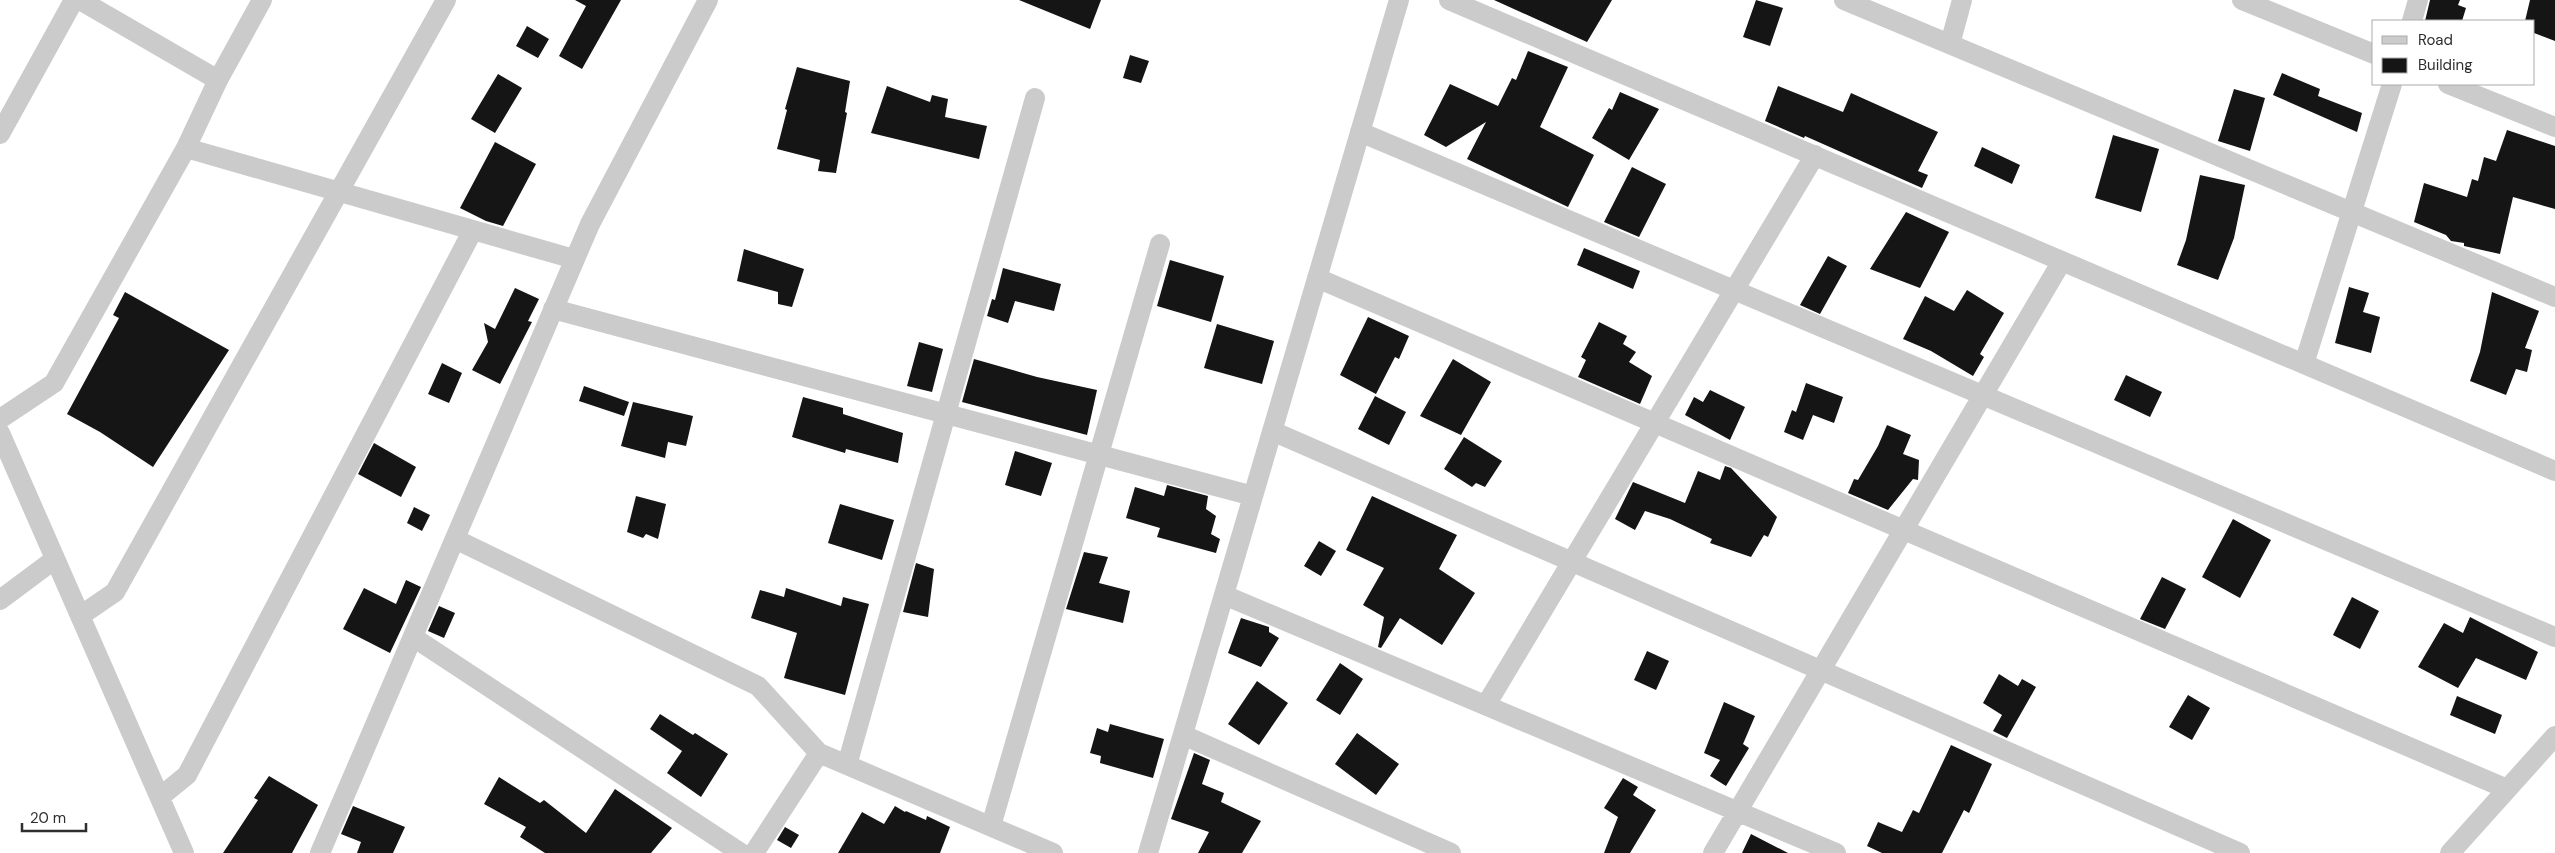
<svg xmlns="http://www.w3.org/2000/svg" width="2555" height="853" font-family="'DM Sans',sans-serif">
  <rect width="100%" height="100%" fill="#fff"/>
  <!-- building -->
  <path fill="#151515" d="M575,0H621L582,69L559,56L586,6Z
    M1019,0H1101L1090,29Z
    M1494,0H1612L1587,42Z
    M1756,0L1783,8L1770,46L1743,37Z
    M2430,0H2460L2458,5L2466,8L2462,21H2425Z
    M2530,0H2555V41L2534,33V21H2525Z
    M527,26L549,39L538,58L516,46Z
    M1528,51L1568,67L1540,127L1594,155L1568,207L1467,159L1486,122L1446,147L1424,135L1450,84L1498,106L1512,78L1516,80Z
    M1130,55L1149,61L1141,83L1123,78Z
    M797,67L850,81L845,112L847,113L836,173L818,171L820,160L777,149L787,110L785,109Z
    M2282,73L2320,89L2318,96L2362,113L2357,132L2273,95Z
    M498,74L522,88L495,133L471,119Z
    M887,86L930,102L932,95L948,99L945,117L987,126L979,159L871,133Z
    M1778,86L1843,112L1851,93L1938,132L1918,171L1928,175L1922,188L1805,136L1804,138L1765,121Z
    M2234,89L2265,98L2250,151L2218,141Z
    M1620,92L1659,109L1629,160L1592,138L1609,108L1612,110Z
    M2507,130L2555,146V209L2513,197L2500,254L2464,246V243L2451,241L2446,235L2414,222L2424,183L2467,197L2472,179L2478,181L2484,157L2496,161Z
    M2113,135L2159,149L2141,212L2095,198Z
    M495,142L536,164L503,226L486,221L460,208Z
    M1982,147L2020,165L2012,184L1974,166Z
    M1632,167L1666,184L1639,237L1604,222Z
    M2200,175L2245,185L2234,238L2218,280L2177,265L2186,240Z
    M1906,212L1949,232L1920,288L1870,269Z
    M1584,248L1640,271L1633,289L1577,265Z
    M744,249L804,269L792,307L778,304V292L737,281Z
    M1828,256L1847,266L1820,314L1800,305Z
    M1170,260L1224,276L1211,322L1157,306Z
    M1003,268L1061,284L1054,311L1015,301L1008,323L987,316L992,299L995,300Z
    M2349,287L2369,293L2363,312L2380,317L2371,353L2335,343Z
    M515,288L539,299L528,321L532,322L500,384L472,370L488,342L484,323L495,329Z
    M1967,290L2004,313L1980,354L1984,357L1973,376L1931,351L1903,339L1925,296L1954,311Z
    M125,292L229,350L153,467L100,432L67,414L119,318L113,315Z
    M2492,292L2539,311L2525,348L2532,350L2527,372L2516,369L2506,395L2470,381L2480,352Z
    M1368,317L1409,336L1399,359L1395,357L1376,394L1340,375Z
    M1599,322L1627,336L1623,344L1636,352L1629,362L1652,376L1640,404L1578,377L1586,360L1581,357Z
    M1217,324L1274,341L1262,384L1204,368Z
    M919,342L943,349L932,392L907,386Z
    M974,359L1037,377L1097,390L1087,435L962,402Z
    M1453,359L1491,382L1461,435L1420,416Z
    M442,363L462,373L449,403L428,394Z
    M2126,375L2162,392L2150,417L2114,400Z
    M1806,383L1843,397L1834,423L1813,415L1803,440L1784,432L1792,410L1796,412Z
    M584,386L629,402L624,416L579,401Z
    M1710,390L1745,407L1730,440L1685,415L1694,397L1703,402Z
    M1375,396L1406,412L1389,445L1358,429Z
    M803,397L843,408V414L903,433L898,463L846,449L845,453L792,437Z
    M633,402L693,416L686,446L668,442L665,458L621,446Z
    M1887,425L1911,435L1903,454L1919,460L1918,480L1913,479L1888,510L1848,493L1854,479L1858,480L1878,446Z
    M1464,437L1502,461L1485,487L1476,483L1472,487L1444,469Z
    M374,443L416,467L401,497L358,474Z
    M1015,451L1052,463L1041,496L1005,485Z
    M1725,466L1731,468L1777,517L1768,537L1764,535L1751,557L1710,543L1712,539L1670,519L1645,511L1635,530L1615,519L1633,482L1685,503L1698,471L1720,480Z
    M1167,485L1208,496L1206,509L1216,516L1211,534L1220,539L1216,553L1157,537L1160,528L1126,518L1135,487L1164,496Z
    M636,496L666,504L658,539L646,534L643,538L627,532Z
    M1372,496L1457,535L1439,569L1475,593L1442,645L1400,618L1381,648L1378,647L1384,617L1363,605L1384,568L1346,550Z
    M840,504L894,520L882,560L828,543Z
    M414,507L430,515L422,531L407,523Z
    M2233,519L2271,540L2240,598L2202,577Z
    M1319,541L1336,551L1321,576L1304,566Z
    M1084,552L1108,557L1099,583L1130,591L1123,623L1066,609Z
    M916,563L934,569L928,617L903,612Z
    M2162,577L2186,589L2165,629L2140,619Z
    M406,580L421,587L390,653L343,629L364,588L396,604Z
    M786,588L841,606L843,597L869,604L845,695L784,678L797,633L751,618L760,590L784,597Z
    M2352,597L2379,611L2360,649L2333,635Z
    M439,606L455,613L444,638L428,631Z
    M2470,617L2538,652L2526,680L2476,658L2458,688L2418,667L2444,623L2463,633Z
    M1241,618L1269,627V632L1279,638L1261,667L1228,653Z
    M1647,651L1669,661L1656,690L1634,680Z
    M1340,663L1363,679L1340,715L1316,700Z
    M1999,674L2018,686L2022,679L2036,687L2007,738L1993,731L2002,715L1983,703Z
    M1257,681L1288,703L1259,745L1228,724Z
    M2188,695L2210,708L2192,740L2169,727Z
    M2457,696L2502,715L2495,734L2450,715Z
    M1724,702L1755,716L1743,744L1749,748L1726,786L1710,776L1720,760L1704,753Z
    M660,714L693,735L695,733L728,754L701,797L667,773L682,751L650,729Z
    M1110,724L1164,739L1153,778L1100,763L1101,756L1090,753L1097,728L1108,732Z
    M1357,733L1399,764L1376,795L1335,764Z
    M1951,745L1992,764L1969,813L1964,810L1942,853H1882L1867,846L1878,822L1902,832L1913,810L1919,813Z
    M1194,753L1210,760L1202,784L1224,793L1221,802L1261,821L1242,853H1198L1209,832L1171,819Z
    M269,776L318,805L292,853H223L258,800L254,798Z
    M499,777L540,803L544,800L586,833L615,789L672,828L651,853H545L520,837L526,827L484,804Z
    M1623,778L1638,787L1633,795L1656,810L1630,853H1604L1618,817L1604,808Z
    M353,806L405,827L393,853H357L361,842L341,834Z
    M895,806L905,812L906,811L926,820L927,816L950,827L940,853H838L862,812L884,824Z
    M785,827L799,835L791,848L777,840Z
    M1751,834L1788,853H1742Z"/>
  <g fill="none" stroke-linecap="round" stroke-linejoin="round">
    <!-- minor -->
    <path stroke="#cbcbcb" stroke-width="20" d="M80,0L218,80
      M1449,0L2555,471
      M1844,0L2555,297
      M2242,0L2374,54
      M2412,21L2418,0
      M1950,44L1962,0
      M2448,84L2555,127
      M1360,132L2555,637
      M0,134L74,0
      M186,148L574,259
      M1317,278L2507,789
      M553,309L1253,496
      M2304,364L2392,84
      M0,419L54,383L186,148L218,80L262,0
      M1272,431L2240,853
      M0,433L184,853
      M455,539L758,686L819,753L1053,853
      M1224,595L1836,853
      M0,600L55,559
      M80,616L115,592L446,0
      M413,637L741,853
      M1486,705L1815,155
      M1183,735L1451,853
      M847,765L1035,98
      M160,797L187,775L473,230
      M991,826L1160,244
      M320,853L590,224L708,0
      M754,853L819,753
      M1148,853L1399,0
      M1713,853L2062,261
      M2450,853L2555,736"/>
  </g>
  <!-- legend -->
  <rect x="2372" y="20" width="162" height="65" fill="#ffffff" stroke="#ababab"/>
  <rect x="2382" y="36" width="25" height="8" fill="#cbcbcb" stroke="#ababab"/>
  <text x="2418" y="45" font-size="15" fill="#2e2e2e">Road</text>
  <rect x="2382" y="58" width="25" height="15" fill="#151515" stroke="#ababab"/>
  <text x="2418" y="70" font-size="15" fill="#2e2e2e">Building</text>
  <!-- scale -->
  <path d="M22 823v8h64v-8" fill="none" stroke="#2e2e2e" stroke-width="2.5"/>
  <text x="30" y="823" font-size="15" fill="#2e2e2e" stroke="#ffffff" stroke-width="4" paint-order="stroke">20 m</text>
</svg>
